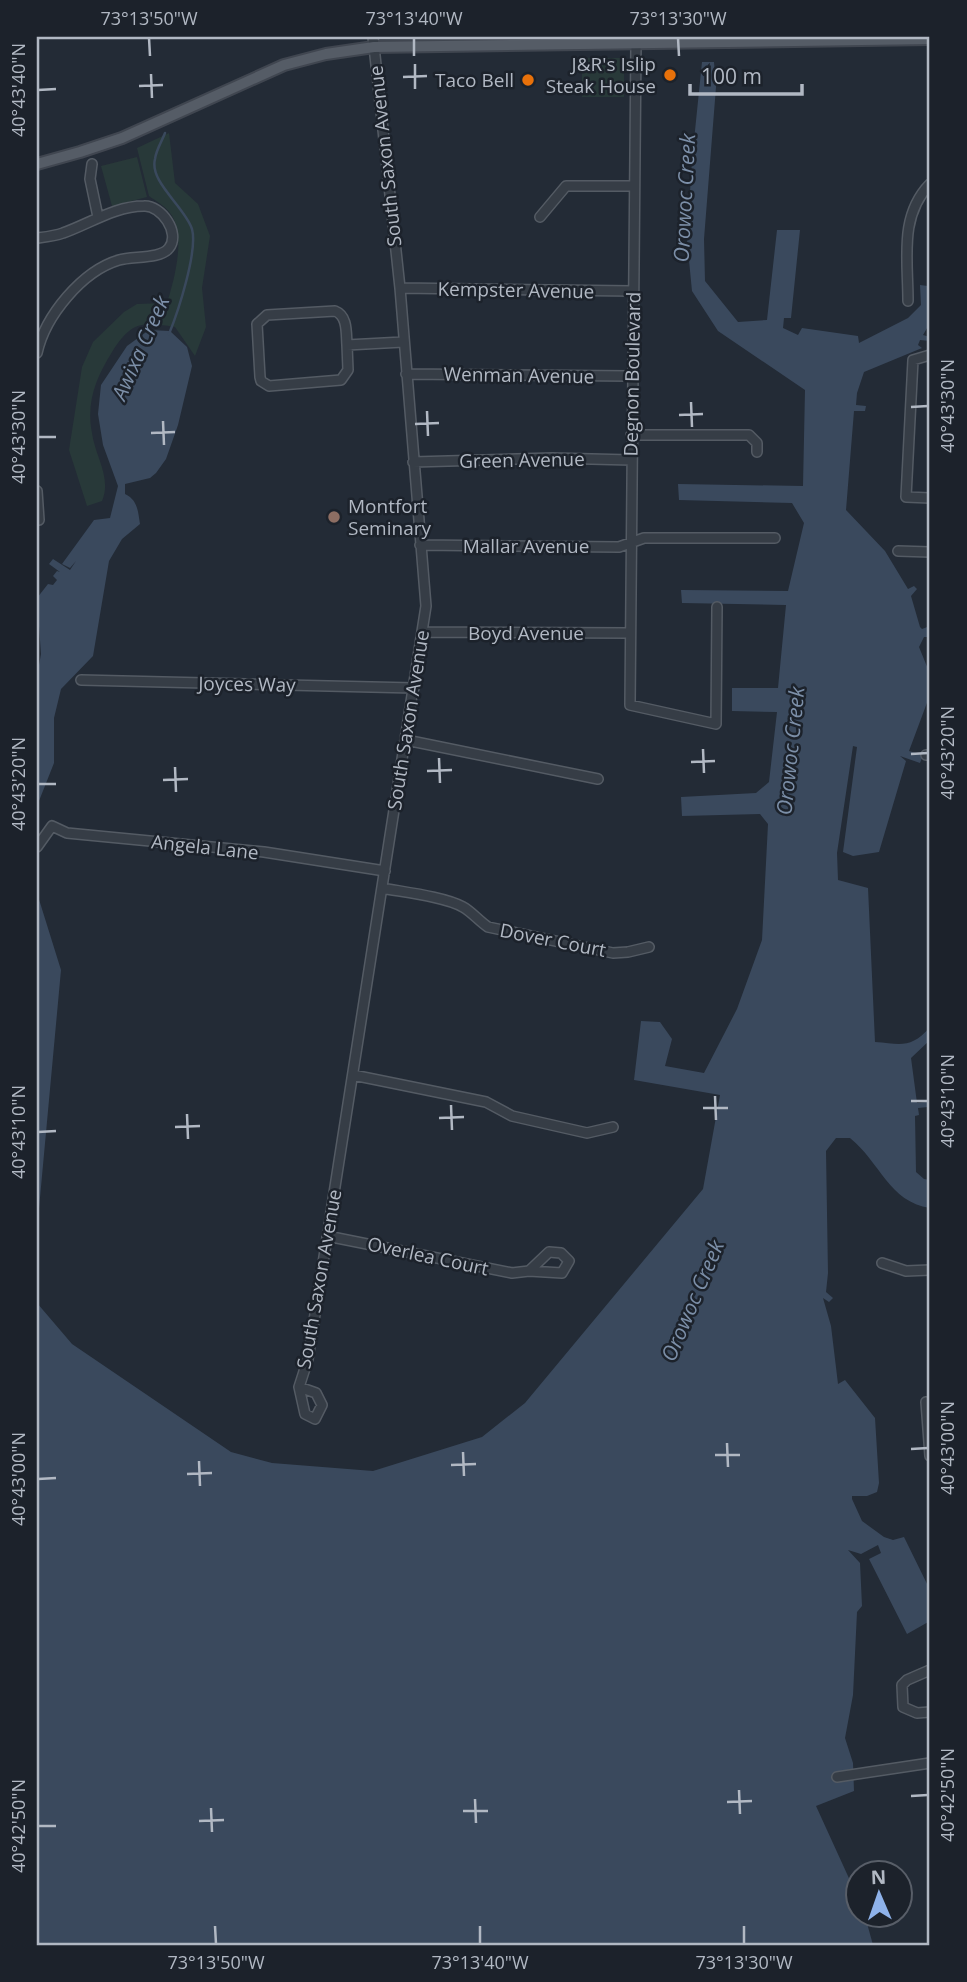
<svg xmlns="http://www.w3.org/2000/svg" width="967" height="1982" font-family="'Open Sans',sans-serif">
  <rect width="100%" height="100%" fill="#232b36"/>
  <!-- green -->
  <path fill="#283939" d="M582,58H624V97H582Z
    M169,133L175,183L198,204L210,236L202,288L206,327L195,356L175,327C141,322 132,321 112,352C96,378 86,402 92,433C95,456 112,478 102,501L87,506L69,450L82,367L93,342L124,312L137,304L167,303C174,280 187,235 170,213C165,206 156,201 149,196L137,148Z
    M137,157L147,197L112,206L101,166Z"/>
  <!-- water -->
  <path fill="#3a495d" d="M702,62H714L716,87L704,239L705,281L738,322L767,320L777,230H800L791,318H784L783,328L798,335L802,328L858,336L859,343L908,318L921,305L920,285L928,286L930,283V323L923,335L930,337V341L920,340L918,345L922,348L864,372L857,393L856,405L866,406L865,411H854L846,510L885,551L908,589L914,586L917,589L911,596L920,627L922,629L930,626V637H924L919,647L928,669V700L909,751L923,755L920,763L900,756L906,761L879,852L853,856L843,852L857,747L853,746L837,853L838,880L868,888L875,1042C901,1044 911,1049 930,1027V1040L911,1058L917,1103L927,1102L928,1107L918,1108L919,1115L915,1116L916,1172L924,1179L930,1180V1208C889,1202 880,1162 850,1138H836L826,1151L828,1273L826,1292L833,1298L829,1302L823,1298L831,1326L838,1384L845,1380L875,1418L879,1483L877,1492L867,1496H852V1499L862,1521L884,1537L893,1540L904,1537L930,1590V1621L907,1634L869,1559L881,1553L878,1545L861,1554L848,1550L860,1563L862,1606L857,1612L853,1695L845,1738L853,1763L854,1791L816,1806L858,1898V1916H865L873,1945H37V1303L72,1344L231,1452L272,1463L373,1471L482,1437L525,1403L703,1189L720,1095L634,1080L641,1021L660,1022L672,1039L665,1066L704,1073L737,1009L762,940L768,824L760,814L682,816L681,797L756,793L769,782L777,712L732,711V688H778L786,605L682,603L681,590L788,591L804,523L792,503L679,500L678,484L803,486L805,390L718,331L692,291L687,240L692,160Z
    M149,330L170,331L187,347L192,366L178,425L166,459L156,473L150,478L125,484V494C138,500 138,512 140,524L122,539L109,561L93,656L61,689L54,718V763L37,806V676L41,654L37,598L48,584L53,585L57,580L53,576L57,571L60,572L49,564L53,559L70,570L76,561L70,568L62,564L94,520L110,518L118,486L103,445L98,414L101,385L127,346Z
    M37,893L61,970L37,1230Z"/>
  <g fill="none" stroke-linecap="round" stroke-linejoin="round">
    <!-- stream -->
    <path stroke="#3a495d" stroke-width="2.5" d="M165,133C162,141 156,150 155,159C149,182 185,207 192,229C198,251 178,312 169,334"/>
    <defs>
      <path id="minor" d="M636,44L630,705L716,724L717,607
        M92,164L90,179L98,217
        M540,217L566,186H634
        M37,238C45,237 55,236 63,233C89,224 115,206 144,206C161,205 181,233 169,248C161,259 133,256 119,260C82,271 45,316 37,353
        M400,288L633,291
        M908,301C908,259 899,216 930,184
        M347,345L348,370L341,380L269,386L261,381L260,377L257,324L267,315L335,311C348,316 346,333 347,345L403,342
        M930,355L913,360L906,497L930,498
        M406,374L632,376
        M631,435H749L757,443V452
        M413,462L552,458L631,460
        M37,491L39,520
        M420,545L619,547L644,538H775
        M898,551L930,552
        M422,632L630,633
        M81,680L414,688
        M406,740L598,779
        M926,755H930
        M37,847L52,826L67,833L264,852L385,871
        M382,888C403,892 446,897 463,907C472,912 479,921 488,927L613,953L628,952L649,947
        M353,1075L486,1102L512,1116L587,1133L613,1127
        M327,1236L512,1273L529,1271L562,1273L569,1261L561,1253L549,1252L529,1271
        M882,1263L906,1271L930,1270
        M299,1387L316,1393L322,1405L315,1419L305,1414L299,1387L308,1359L426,606L400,288L373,37
        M926,1402L930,1456
        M930,1670L907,1680L902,1685L903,1707L917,1713L930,1712
        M837,1777L930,1763"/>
      <path id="major" d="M37,164L80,152L122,138L284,65L326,54L374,47L930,39"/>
    </defs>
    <!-- minor casing -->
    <use href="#minor" stroke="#545b64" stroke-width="12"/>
    <!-- major casing -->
    <use href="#major" stroke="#404650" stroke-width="14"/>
    <!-- minor -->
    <use href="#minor" stroke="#363d46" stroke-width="9"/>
    <!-- major -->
    <use href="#major" stroke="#555c66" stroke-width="10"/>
  </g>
  <!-- ticks -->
  <path fill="none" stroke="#b1b8c3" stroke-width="2.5" d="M149,38L150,56M414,38V56M678,38L679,56M415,64V89M151,74L152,98M403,77L427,76M139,86L163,85M38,90L56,89M691,402L692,427M911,407L928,406M427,411L428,436M679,415L703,414M163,421L164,445M415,424L439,423M151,433L175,432M38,437H56M703,749L704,773M911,754L928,753M439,758L440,783M691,762L715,761M175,767L176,792M427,771L452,770M163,780L188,779M38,784H56M715,1096L716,1120M911,1101H928M451,1105L452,1130M703,1108H728M187,1114L188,1139M439,1118L464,1117M175,1127L200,1126M38,1132L56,1131M727,1443L728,1467M911,1449L928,1448M463,1452L464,1476M715,1455H740M199,1461L200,1486M451,1465L476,1464M187,1474L212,1473M38,1479L56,1478M739,1790L740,1814M911,1796L928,1795M475,1799L476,1823M727,1802L752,1801M211,1808L212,1832M463,1811H488M199,1821L224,1820M38,1826H56M215,1926L216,1944M480,1926V1944M744,1926V1944"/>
  <!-- markers -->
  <g fill="#e8710a" stroke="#1c222b" stroke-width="2.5">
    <circle cx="670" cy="75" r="7"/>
    <circle cx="528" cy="80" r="7"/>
  </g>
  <circle fill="#8d6e63" stroke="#1c222b" stroke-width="2.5" cx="334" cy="517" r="7"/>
  <g text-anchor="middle" stroke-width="5" stroke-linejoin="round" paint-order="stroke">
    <!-- poi labels -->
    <g font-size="19" fill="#b1b8c3" stroke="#1c222b" text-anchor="end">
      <text x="656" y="71">J&amp;R's Islip<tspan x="656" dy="22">Steak House</tspan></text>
      <text x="514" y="87">Taco Bell</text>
      <text x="348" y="513" text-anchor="start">Montfort<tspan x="348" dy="22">Seminary</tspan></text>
    </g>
    <!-- street labels -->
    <g font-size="19" fill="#b1b8c3" stroke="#1c222b">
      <text transform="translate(385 156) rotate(-96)" y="7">South Saxon Avenue</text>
      <text transform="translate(516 290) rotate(1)" y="7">Kempster Avenue</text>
      <text transform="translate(632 374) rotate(-89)" y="7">Degnon Boulevard</text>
      <text transform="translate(519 375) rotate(1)" y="7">Wenman Avenue</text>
      <text transform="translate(522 460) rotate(-1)" y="7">Green Avenue</text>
      <text x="526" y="553">Mallar Avenue</text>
      <text x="526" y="640">Boyd Avenue</text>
      <text transform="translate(247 684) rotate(1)" y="7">Joyces Way</text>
      <text transform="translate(408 720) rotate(-81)" y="7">South Saxon Avenue</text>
      <text transform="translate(205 847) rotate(6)" y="7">Angela Lane</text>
      <text transform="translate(553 940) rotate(11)" y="7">Dover Court</text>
      <text transform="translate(428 1256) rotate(12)" y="7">Overlea Court</text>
      <text transform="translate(319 1279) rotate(-80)" y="7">South Saxon Avenue</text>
    </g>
    <!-- water labels -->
    <g font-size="21" font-style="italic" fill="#7c8fa8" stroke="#1c222b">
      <text transform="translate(685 198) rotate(-87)" y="7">Orowoc Creek</text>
      <text transform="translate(141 348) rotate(-66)" y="7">Awixa Creek</text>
      <text transform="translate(791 751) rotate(-84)" y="7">Orowoc Creek</text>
      <text transform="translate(693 1301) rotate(-67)" y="7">Orowoc Creek</text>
    </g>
  </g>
  <!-- border -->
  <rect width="967" height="1982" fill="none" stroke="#1c222b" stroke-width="77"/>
  <!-- north arrow -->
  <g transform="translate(879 1894) rotate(358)"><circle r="33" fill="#1c222b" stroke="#585e68" stroke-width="2"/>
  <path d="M0-5L12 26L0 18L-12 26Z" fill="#8eb2ea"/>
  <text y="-10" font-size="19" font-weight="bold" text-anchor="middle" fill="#b1b8c3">N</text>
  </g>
  <!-- scale -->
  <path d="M690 84v10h112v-10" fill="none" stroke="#b1b8c3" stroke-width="3.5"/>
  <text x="701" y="84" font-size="21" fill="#b1b8c3" stroke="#1c222b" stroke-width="5" paint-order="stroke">100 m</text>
  <rect x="38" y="38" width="890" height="1906" fill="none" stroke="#b1b8c3" stroke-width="2.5"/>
  <g font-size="18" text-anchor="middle" fill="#b1b8c3">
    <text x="149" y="25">73°13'50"W</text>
    <text x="414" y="25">73°13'40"W</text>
    <text x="678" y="25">73°13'30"W</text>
    <text transform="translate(19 90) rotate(-90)" y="6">40°43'40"N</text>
    <text transform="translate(948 406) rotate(-90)" y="6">40°43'30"N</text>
    <text transform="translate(19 437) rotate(-90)" y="6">40°43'30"N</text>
    <text transform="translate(948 753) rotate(-90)" y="6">40°43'20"N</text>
    <text transform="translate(19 784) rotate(-90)" y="6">40°43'20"N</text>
    <text transform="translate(948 1101) rotate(-90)" y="6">40°43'10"N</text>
    <text transform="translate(19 1132) rotate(-90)" y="6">40°43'10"N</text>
    <text transform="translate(948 1448) rotate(-90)" y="6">40°43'00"N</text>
    <text transform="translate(19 1479) rotate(-90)" y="6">40°43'00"N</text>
    <text transform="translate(948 1795) rotate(-90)" y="6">40°42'50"N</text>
    <text transform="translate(19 1826) rotate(-90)" y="6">40°42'50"N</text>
    <text x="216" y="1969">73°13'50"W</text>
    <text x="480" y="1969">73°13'40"W</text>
    <text x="744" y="1969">73°13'30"W</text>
  </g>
</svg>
